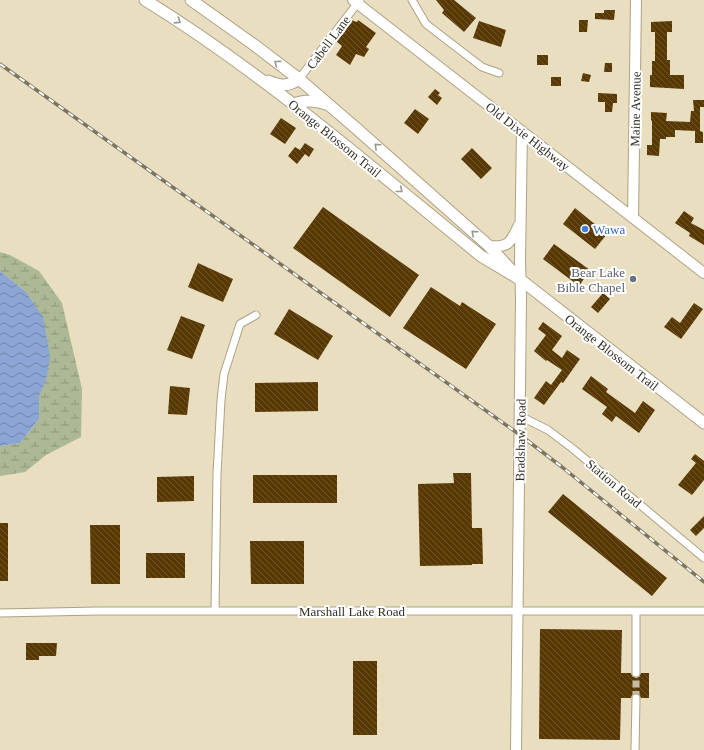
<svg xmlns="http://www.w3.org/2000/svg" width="704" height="750" font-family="Georgia,serif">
  <defs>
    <pattern id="wetland-marsh" width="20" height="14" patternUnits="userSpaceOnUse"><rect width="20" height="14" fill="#adb996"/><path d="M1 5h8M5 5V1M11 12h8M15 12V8" fill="none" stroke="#8d977a"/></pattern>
    <pattern id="water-waves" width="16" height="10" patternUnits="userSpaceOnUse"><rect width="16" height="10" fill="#8ba5d5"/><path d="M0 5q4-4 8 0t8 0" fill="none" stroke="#7287ac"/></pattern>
    <pattern id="building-back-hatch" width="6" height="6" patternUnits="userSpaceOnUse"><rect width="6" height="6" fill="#583904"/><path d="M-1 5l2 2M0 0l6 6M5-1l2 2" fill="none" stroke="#6d5429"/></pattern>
  </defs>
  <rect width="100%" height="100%" fill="#eadec0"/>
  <!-- wetland -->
  <path fill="url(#wetland-marsh)" d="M0,252L10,255L39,271L62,303L82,389L81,437L46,455L25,472L0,476V446L20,443L39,419V396L25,291L0,271Z"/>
  <!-- water -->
  <path fill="url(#water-waves)" d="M0,271L25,291L43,317L50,357L46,380L39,396V419L20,443L0,446Z"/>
  <!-- building -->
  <path fill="url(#building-back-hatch)" d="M436,0H454L476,18L464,32L442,13L444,10Z
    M604,10H615L614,20L595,19V13H604Z
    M351,20L357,22L358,20L376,33L366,47L369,49L364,57L356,54L350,65L336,55L342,46L336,41Z
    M579,20H588L587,32H579Z
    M479,21L506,30L501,47L473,38Z
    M672,21V32H667V60H670V75H684V89L650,87V75H652V61H655V32H651V22Z
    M537,55H548V65H537Z
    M605,63H612V72H604Z
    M583,73L591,75L589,82L581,81Z
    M551,77H561V86H551Z
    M435,89L440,93L438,95L442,98L437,105L428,97Z
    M598,93L617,94V103H613L612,112H605V102H598Z
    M693,100H704V107H700V131L703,132V143H695V131L675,130V137H666V139H660L659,156L647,155V145H652V121L651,120V112L667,113L666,121L690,122L691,111H694Z
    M415,109L429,119L418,134L404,123Z
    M281,118L296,128L285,144L270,134Z
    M305,143L314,149L309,157L305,154L297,164L288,156L295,147L300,150Z
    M472,148L492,168L481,179L461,159Z
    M323,207L419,275L390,317L293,248Z
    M575,208L607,234L595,249L563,224Z
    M684,211L694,218L691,223L704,230V245L689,236L690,233L675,223Z
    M554,244L590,270L579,286L543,259Z
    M198,263L233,279L223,302L188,287Z
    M431,287L460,306L462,302L496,324L466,369L403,328Z
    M603,293L610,299L598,313L591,307Z
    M694,303L703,309L681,339L664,327L672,317L680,323Z
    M289,309L333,336L318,360L274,334Z
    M181,316L205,325L192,359L167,350Z
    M543,322L562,336L552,350L562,358L567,350L580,359L563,383L561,382L544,405L534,398L546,381L551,385L562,370L547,360L546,361L534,351L546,335L538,329Z
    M591,376L608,389L606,392L635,413L643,401L655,410L639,433L616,416L612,422L602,414L607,407L582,389Z
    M318,382V411L255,412V383Z
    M170,386L190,388L187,415L168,414Z
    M695,454L704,461V480L692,495L678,485L696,463L691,459Z
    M453,473H471L472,528H482L483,564H472V565L420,566L418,484L454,483Z
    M253,475H337V503H253Z
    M194,476V501L157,502V477Z
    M563,494L667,578L652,596L548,512Z
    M704,516V528L696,536L690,530Z
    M0,523H8V581H0Z
    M90,525H120V584H91Z
    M250,541H304V584H251Z
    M146,553H185V578H146Z
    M540,629L622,630L621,673H631L632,676L636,678L639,677L641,673H649V698H641L639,694L636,693L632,695L631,698H621L620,740L539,739Z
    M26,643H57L56,656H39V660H26Z
    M353,661H377V735H353Z"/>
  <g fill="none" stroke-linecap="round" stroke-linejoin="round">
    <!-- street-tunnel -->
    <path stroke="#c5bba1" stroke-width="7" stroke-dasharray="7 3.5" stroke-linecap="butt" d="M636,698V673"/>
    <defs>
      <path id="street" d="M412,0L426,24L482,67L499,73
        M299,79L360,0
        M520,416L548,430L572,448L704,558
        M215,611L217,474L221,400L224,374L240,324L256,315
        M0,613L98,611H704
        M636,673V611
        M635,750L636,698"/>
      <path id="secondary" d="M353,0L704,273
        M633,218L636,0
        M489,246C509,248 511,242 519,225
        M516,750L521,298L520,260L522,131"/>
      <path id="primary" d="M145,0C265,74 372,168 481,256L521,280L704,423
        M191,0L253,44L299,79L357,129L489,246L511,270
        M268,81C280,86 288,87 299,79
        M293,104C307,100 313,100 326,104"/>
    </defs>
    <!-- street casing -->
    <use href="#street" stroke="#ada285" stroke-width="9"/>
    <!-- secondary casing -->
    <use href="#secondary" stroke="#ada285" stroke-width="12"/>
    <!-- primary casing -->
    <use href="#primary" stroke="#ada285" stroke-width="13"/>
    <!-- street -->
    <use href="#street" stroke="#fff" stroke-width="7"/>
    <!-- secondary -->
    <use href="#secondary" stroke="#fff" stroke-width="10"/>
    <!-- primary -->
    <use href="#primary" stroke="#fff" stroke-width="11"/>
    <defs>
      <path id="rail" d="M0,64L520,435L562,467L704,582"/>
    </defs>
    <!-- rail casing -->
    <use href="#rail" stroke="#7d7562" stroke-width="3.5"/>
    <!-- rail -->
    <use href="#rail" stroke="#fff" stroke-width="2" stroke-dasharray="6" stroke-linecap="butt"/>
  </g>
  <!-- one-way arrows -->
  <defs><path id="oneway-chevron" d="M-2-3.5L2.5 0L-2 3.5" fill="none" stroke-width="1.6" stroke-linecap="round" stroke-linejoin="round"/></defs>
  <g stroke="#999791">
    <use href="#oneway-chevron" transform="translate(178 21) rotate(33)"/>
    <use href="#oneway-chevron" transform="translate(277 63) rotate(-143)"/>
    <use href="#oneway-chevron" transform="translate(377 146) rotate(-138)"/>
    <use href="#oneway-chevron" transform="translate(400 190) rotate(39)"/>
    <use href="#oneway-chevron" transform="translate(474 233) rotate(-138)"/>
  </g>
  <!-- markers -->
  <circle fill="#3f7fe0" stroke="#fff" stroke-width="1.5" cx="585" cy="229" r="4"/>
  <circle fill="#6b7280" stroke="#fff" stroke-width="1.5" cx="633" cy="279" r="4"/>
  <g text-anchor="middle" stroke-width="4" stroke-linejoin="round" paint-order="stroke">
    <!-- street labels -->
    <g font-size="13" fill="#332f23" stroke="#fff">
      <text transform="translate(328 42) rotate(-53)" y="5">Cabell Lane</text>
      <text transform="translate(635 109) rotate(-89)" y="5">Maine Avenue</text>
      <text transform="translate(528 136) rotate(38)" y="5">Old Dixie Highway</text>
      <text transform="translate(335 138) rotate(39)" y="5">Orange Blossom Trail</text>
      <text transform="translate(612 352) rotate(38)" y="5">Orange Blossom Trail</text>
      <text transform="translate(520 440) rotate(-89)" y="5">Bradshaw Road</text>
      <text transform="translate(614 483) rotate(40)" y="5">Station Road</text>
      <text x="352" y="616">Marshall Lake Road</text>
    </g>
    <!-- shop labels -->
    <g font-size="13" fill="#366cbe" stroke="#fff" text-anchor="start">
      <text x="593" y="234">Wawa</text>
    </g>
    <!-- worship labels -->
    <g font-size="13" fill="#5b616d" stroke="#fff" text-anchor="end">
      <text x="625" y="277">Bear Lake<tspan x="625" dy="15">Bible Chapel</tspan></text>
    </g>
  </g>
</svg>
